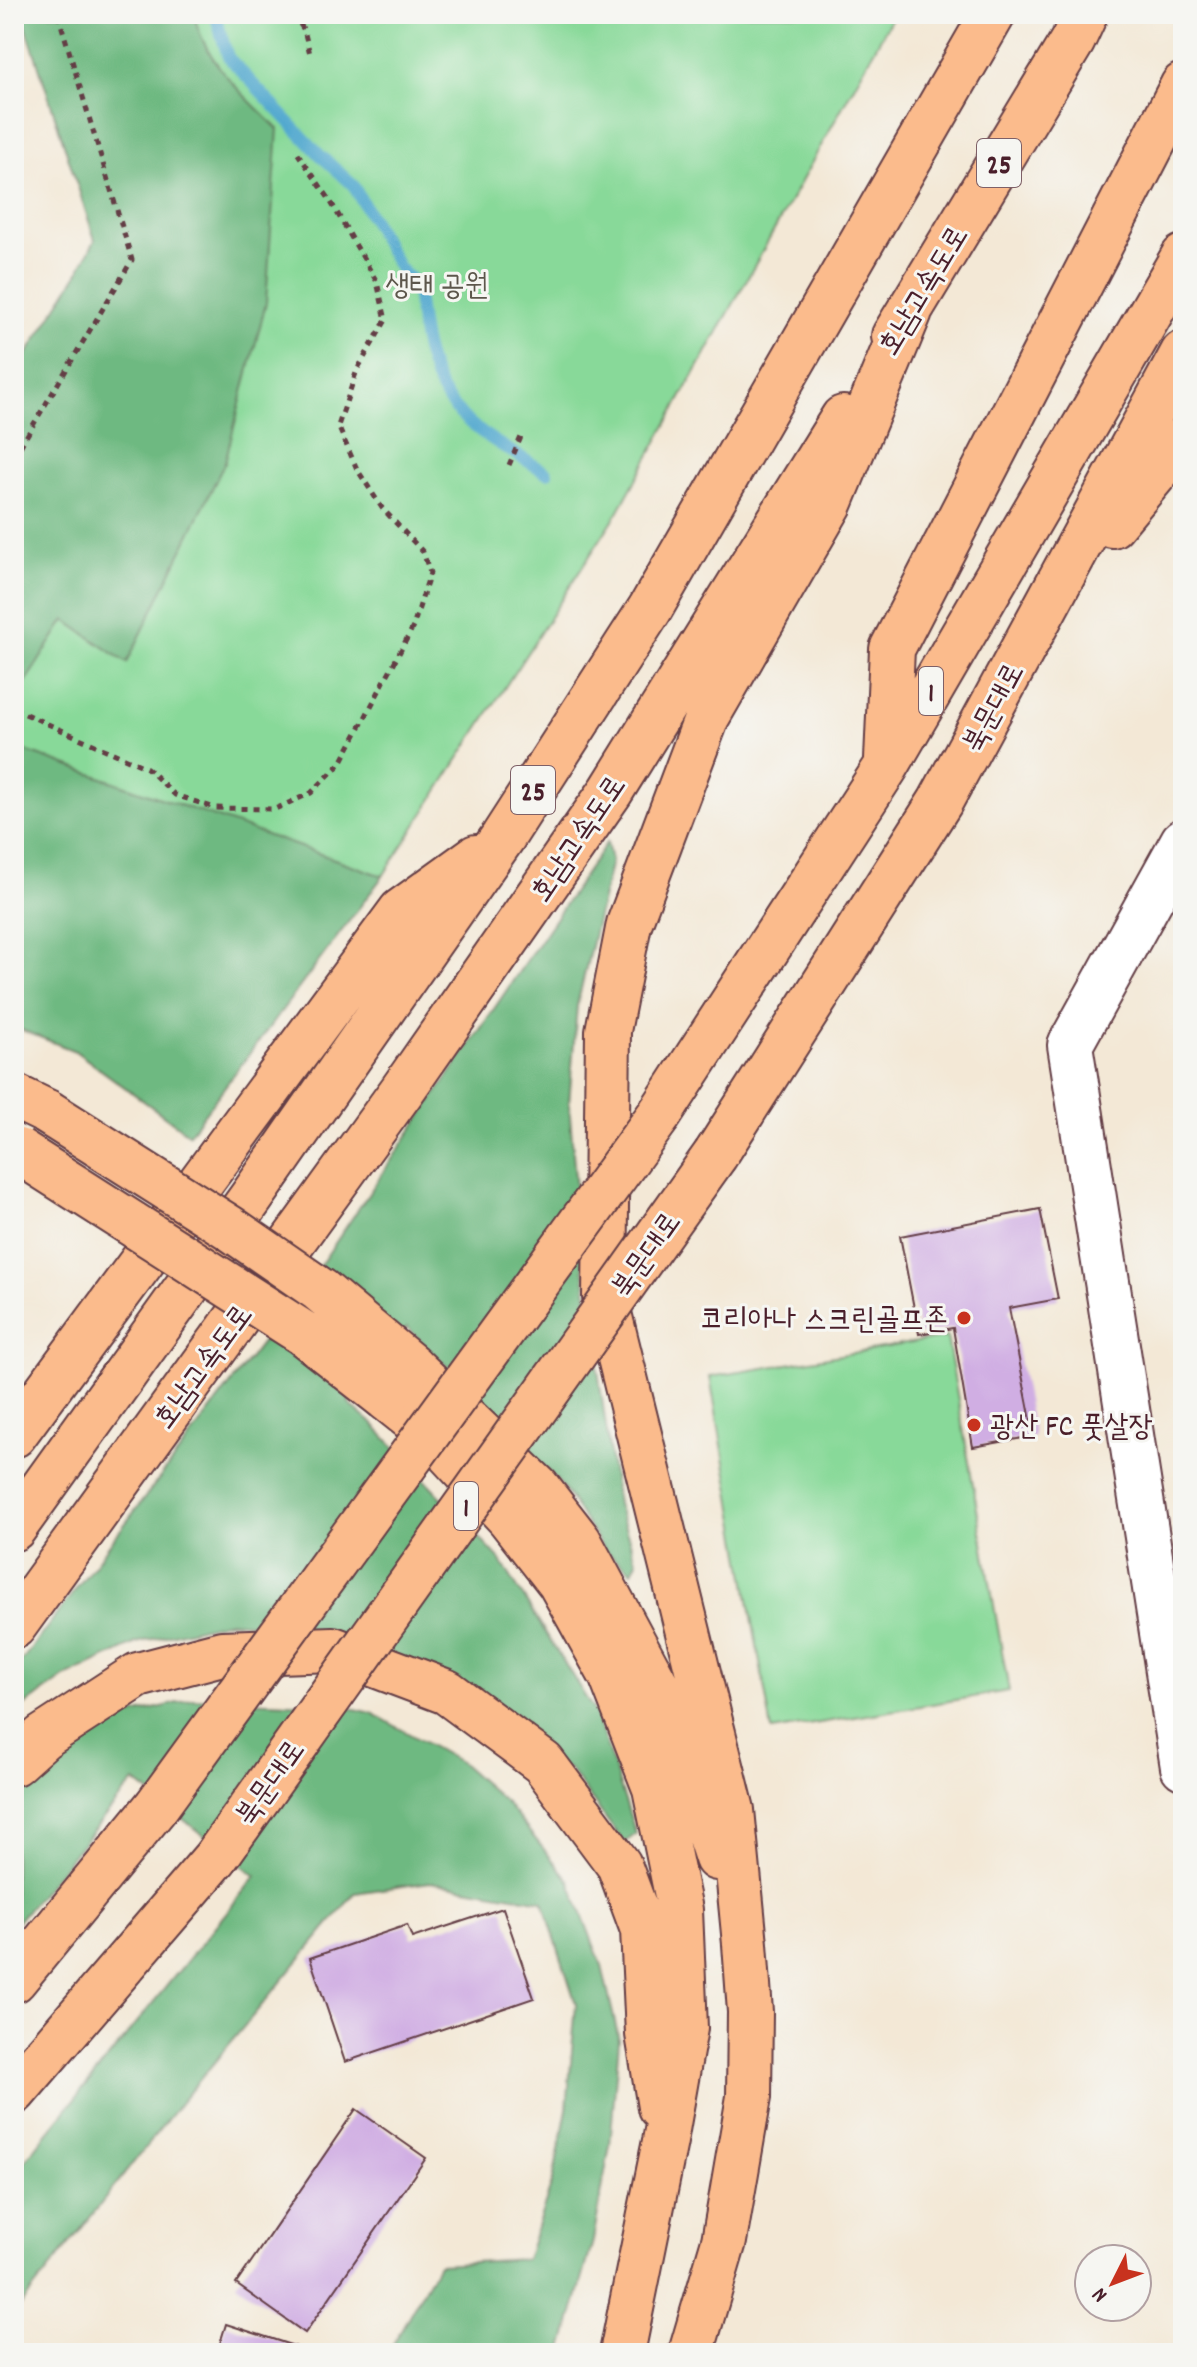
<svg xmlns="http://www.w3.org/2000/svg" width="1197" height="2367" font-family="Dekko,'Poor Story',sans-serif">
  <rect width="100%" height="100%" fill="#f6f6f2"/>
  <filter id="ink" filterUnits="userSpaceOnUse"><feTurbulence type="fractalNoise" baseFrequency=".0125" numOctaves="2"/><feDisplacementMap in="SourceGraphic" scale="16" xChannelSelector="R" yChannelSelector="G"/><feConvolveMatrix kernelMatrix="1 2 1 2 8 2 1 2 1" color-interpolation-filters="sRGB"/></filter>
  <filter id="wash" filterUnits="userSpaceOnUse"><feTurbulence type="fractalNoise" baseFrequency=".006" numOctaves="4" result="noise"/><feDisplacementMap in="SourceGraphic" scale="32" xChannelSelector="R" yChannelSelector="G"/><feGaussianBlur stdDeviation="1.8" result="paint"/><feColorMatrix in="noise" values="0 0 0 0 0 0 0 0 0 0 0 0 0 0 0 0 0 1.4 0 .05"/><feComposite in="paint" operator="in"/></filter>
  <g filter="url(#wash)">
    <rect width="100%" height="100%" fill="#f3e8d6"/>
    <!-- green -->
    <path fill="#88d999" stroke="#697c62" stroke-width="2" d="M92,14H894L618,512L383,876L14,747V601L166,278Z
      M947,1337L1009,1691L772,1731L710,1377Z"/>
    <!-- forest -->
    <path fill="#6eb981" stroke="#5c6c56" stroke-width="2" d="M22,14H194C204,62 245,96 278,129L266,303L225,462L127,663L65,620L14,700V375L77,275L95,240Z
      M14,747L383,876L189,1134L75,1051L14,1027Z
      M607,842L611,861L577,1006L569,1103L581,1251L617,1504L637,1562L632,1571L605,1551L561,1485L484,1403L407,1327L348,1403L372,1423L501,1561L596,1714L636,1834L624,1843L569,1769L309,1628L229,1621L136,1643L65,1677L14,1713V1671L321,1264Z
      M193,1699L338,1705L372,1713L461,1763L506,1803L569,1880L602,1966L619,2040L610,2145L593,2241L562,2353H388L438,2264L526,2259L553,2180L567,2109L576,2004L543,1901L430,1882L355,1893L182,2101L14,2314V2174L256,1876L134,1781L14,1926V1796L73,1745L134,1714Z"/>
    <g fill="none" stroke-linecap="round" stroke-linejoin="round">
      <!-- stream -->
      <path stroke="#52a9cf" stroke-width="12" d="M215,14L228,57L321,156L353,185L399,268L416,284C420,319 423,355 440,387C460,427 511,450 547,473"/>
    </g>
    <g id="blocks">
      <!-- building -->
      <path fill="#d0aee3" d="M1040,1209L1058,1299L1009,1308L1034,1436L973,1447L953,1328L919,1334L900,1236Z
        M503,1908L534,1998L345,2062L310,1958L407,1925L412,1938Z
        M356,2109L426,2158L305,2333L236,2284Z
        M226,2324L306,2350L305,2353H217Z"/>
    </g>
  </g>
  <g filter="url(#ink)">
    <use href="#blocks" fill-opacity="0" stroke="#633d45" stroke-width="2"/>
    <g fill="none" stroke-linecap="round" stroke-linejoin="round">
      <defs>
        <path id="street" d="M1183,841L1070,1045L1183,1767"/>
        <path id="primary" d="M1112,525L1183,440
          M887,759L892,649L1183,85
          M660,1114L886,767L1183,257
          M716,1154L940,802L1183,353
          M14,1980L156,1807
          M14,2092L216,1857"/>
        <path id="highway" d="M894,336L1073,40L1085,14
          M14,1096L47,1112
          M411,1366L537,1487L579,1541L665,1701L717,1858
          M386,1398L430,1433L509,1518L560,1583L611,1675L655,1788L680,1910L685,2028L665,2141L622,2353
          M14,1435L401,911L476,857
          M14,1528L251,1198L503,837L650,609L993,14
          M14,1626L401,1092L611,791L843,418
          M14,1763L43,1737L138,1675L222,1653L333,1649L447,1692L543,1763L619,1865L643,1930L648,2034L660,2107
          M691,2353L724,2241L749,2097L750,2012L745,1944L732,1810L605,1297L608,1031L629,924L707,717L830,504L910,311"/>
      </defs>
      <!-- street casing -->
      <use href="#street" stroke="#633d45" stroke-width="48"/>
      <!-- primary casing -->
      <use href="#primary" stroke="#633d45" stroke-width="48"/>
      <!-- highway casing -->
      <use href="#highway" stroke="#633d45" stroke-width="48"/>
      <!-- path -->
      <path stroke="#633d45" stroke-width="5" stroke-dasharray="6 6" stroke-linecap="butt" d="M293,14L304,30L310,54
        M14,457L132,260L58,14
        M509,465L521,437
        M14,709L147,768L175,795L215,808L275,809L311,793L341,763L413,627L430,573L423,552L382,508L357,469L338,426L357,370L386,320L377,282L328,197L296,151"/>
      <!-- street -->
      <use href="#street" stroke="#fff" stroke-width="44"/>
      <!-- primary -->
      <use href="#primary" stroke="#fbbb8c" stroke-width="44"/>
      <!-- highway -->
      <use href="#highway" stroke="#fbbb8c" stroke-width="44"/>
      <defs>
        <path id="primary-bridge" d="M156,1807L660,1114
          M216,1857L716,1154"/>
        <path id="highway-bridge" d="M47,1112L230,1228L320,1290L411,1366
          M18,1151L303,1333L386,1398"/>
      </defs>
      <!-- primary-bridge casing -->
      <use href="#primary-bridge" stroke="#633d45" stroke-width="48" stroke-linecap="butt"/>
      <!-- highway-bridge casing -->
      <use href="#highway-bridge" stroke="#633d45" stroke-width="48" stroke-linecap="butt"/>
      <!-- primary-bridge -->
      <use href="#primary-bridge" stroke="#fbbb8c" stroke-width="44"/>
      <!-- highway-bridge -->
      <use href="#highway-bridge" stroke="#fbbb8c" stroke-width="44"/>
    </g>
  </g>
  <!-- markers -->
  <g fill="#c8321e" stroke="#f6f6f2" stroke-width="3">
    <circle cx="964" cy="1318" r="8"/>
    <circle cx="974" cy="1425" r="8"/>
  </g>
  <g text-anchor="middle" stroke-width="6" stroke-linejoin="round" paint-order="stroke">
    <!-- shield labels -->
    <g fill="#f6f6f2" stroke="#7e6067" stroke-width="2">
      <rect x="977" y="139" width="44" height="48" rx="6"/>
      <rect x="919" y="667" width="24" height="48" rx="6"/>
      <rect x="511" y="766" width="44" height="48" rx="6"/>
      <rect x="454" y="1482" width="24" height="48" rx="6"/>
    </g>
    <g font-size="28" font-weight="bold" fill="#4a1f2b">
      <text x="999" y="173">25</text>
      <text x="931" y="701">1</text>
      <text x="533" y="800">25</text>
      <text x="466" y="1516">1</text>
    </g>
    <!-- park labels -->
    <g font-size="30" fill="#5d574c" stroke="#f6f6f2">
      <text x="437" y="294">생태 공원</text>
    </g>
    <!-- street labels -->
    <g font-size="30" fill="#4a1f2b" stroke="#f6f6f2">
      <text transform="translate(922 290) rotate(-59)" y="10">호남고속도로</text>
      <text transform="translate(992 707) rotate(-62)" y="10">북문대로</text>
      <text transform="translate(577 838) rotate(-56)" y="10">호남고속도로</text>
      <text transform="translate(645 1254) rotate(-55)" y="10">북문대로</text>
      <text transform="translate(202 1366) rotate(-54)" y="10">호남고속도로</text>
      <text transform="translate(269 1782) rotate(-55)" y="10">북문대로</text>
    </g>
    <!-- poi labels -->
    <g font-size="30" fill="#4a1f2b" stroke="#f6f6f2" text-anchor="end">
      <text x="948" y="1328">코리아나 스크린골프존</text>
      <text x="990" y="1435" text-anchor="start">광산 FC 풋살장</text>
    </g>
  </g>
  <!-- margin -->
  <rect width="1197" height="2367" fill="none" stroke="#f6f6f2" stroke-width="48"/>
  <!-- north arrow -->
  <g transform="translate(1113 2283) rotate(228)"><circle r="38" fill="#f6f6f2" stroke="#b1a0a2" stroke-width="2"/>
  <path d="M0-6L14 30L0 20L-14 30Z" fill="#c8321e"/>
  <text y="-12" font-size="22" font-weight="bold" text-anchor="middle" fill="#4a1f2b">N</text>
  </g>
</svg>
